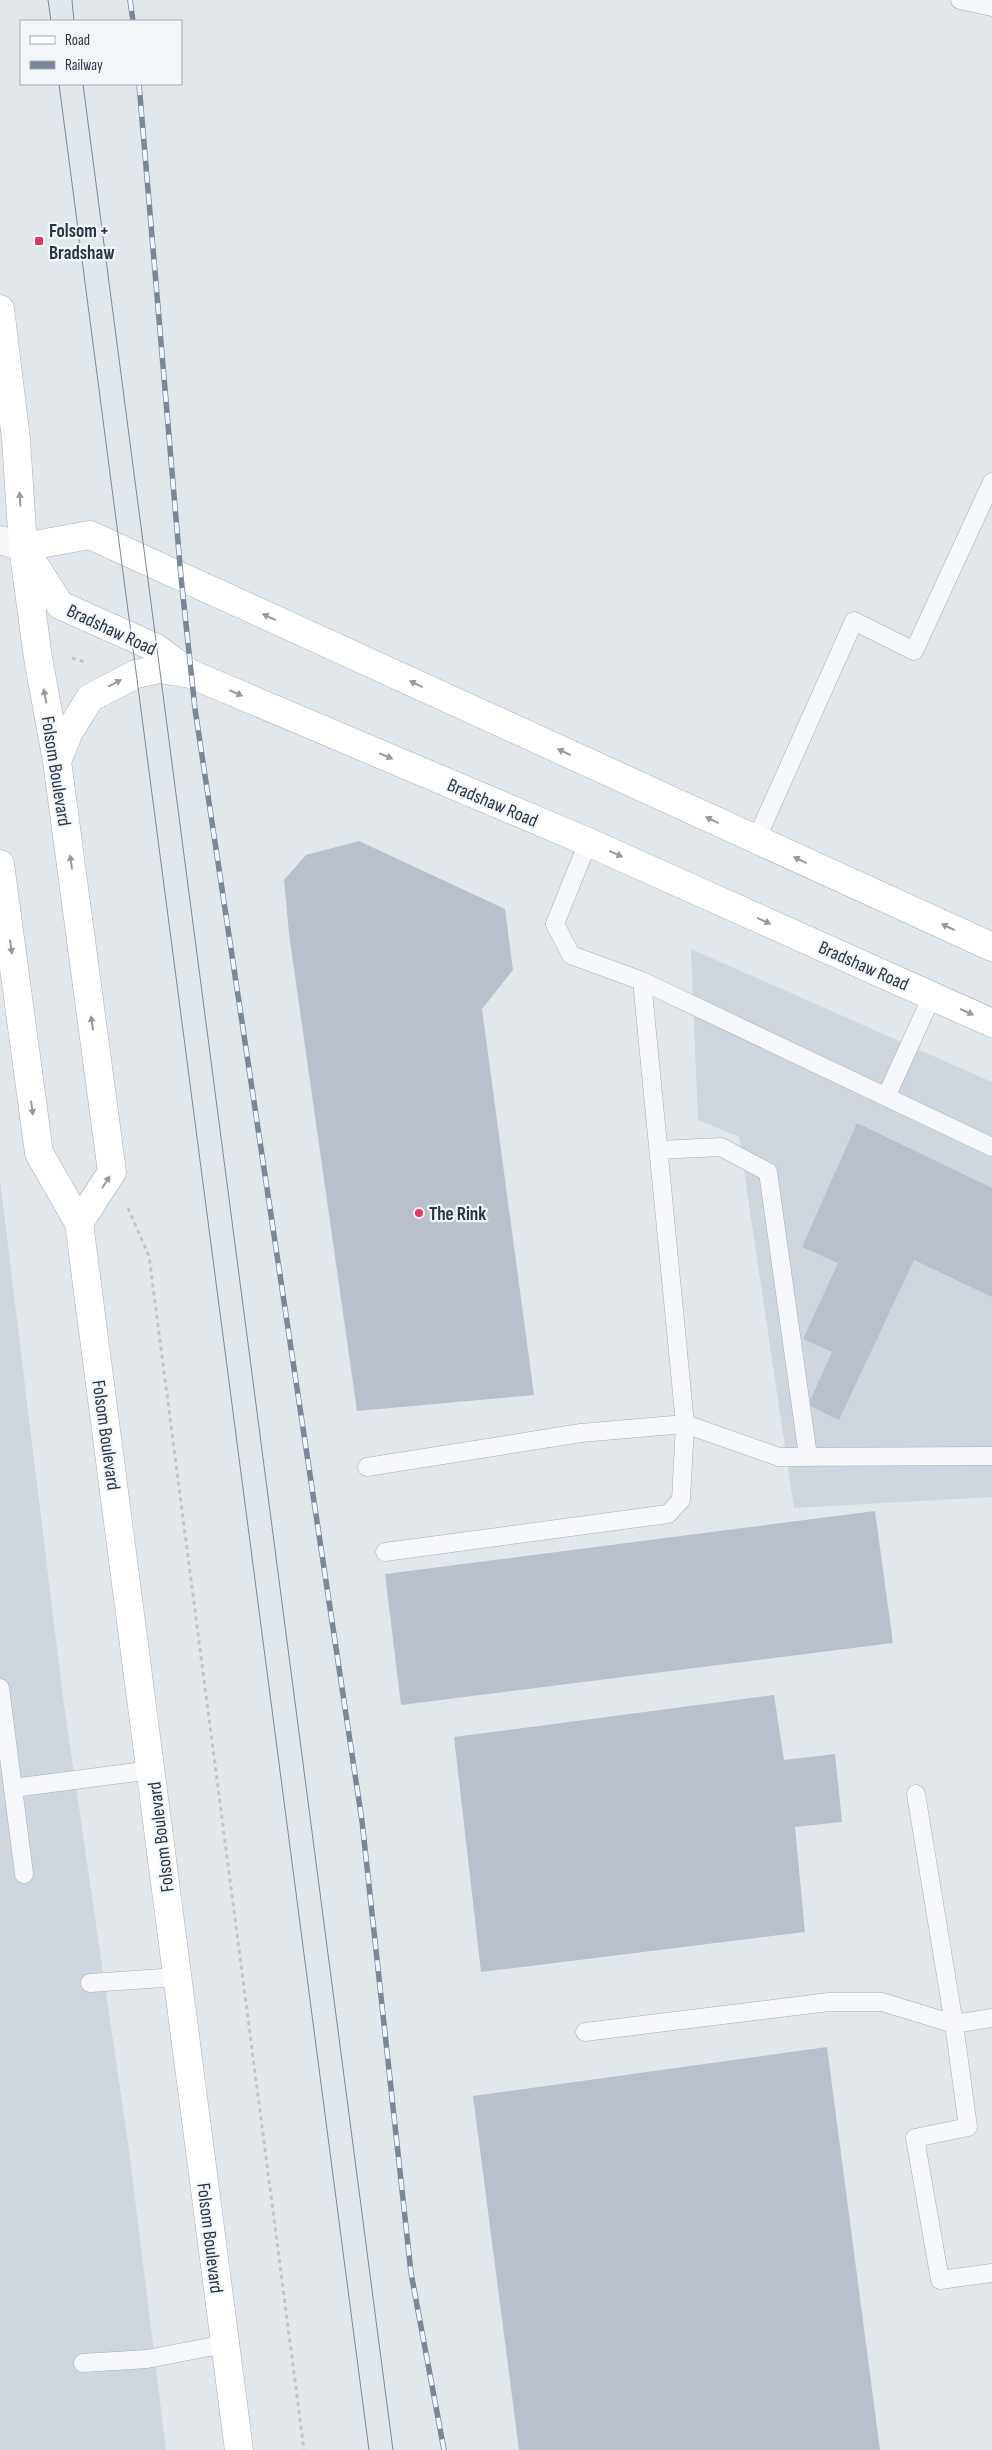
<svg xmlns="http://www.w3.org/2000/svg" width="992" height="2450" font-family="'Sofia Sans Condensed',sans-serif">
  <rect width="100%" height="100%" fill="#e2e7ec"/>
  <!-- built -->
  <path fill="#d0d6de" d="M691,949L992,1082V1497L794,1508L739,1137L698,1120Z
    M0,1180L63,1698L129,2150L166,2450H0Z"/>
  <!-- building -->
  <path fill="#b9c0cb" d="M359,841L505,909L513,970L482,1009L534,1395L357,1411L289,934L284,880L306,855Z
    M857,1123L992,1188V1297L914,1260L839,1420L808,1405L832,1352L803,1339L838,1263L802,1247Z
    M875,1511L893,1643L401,1705L385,1574Z
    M774,1695L784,1760L835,1754L842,1822L795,1827L805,1932L481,1972L454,1737Z
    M827,2047L880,2450H519L473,2096Z"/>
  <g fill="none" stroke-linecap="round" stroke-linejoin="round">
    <defs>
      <path id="service" d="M960,0L992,7
        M756,840L854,621L914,651L992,482
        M588,842L555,924L571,955L642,981L992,1147
        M886,1097L932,996
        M659,1150L721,1147L768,1172L808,1456
        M367,1467L581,1433L685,1424L642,981
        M385,1552L668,1514L681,1500L685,1424L779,1457L992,1456
        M0,1688L13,1788
        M24,1874L13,1788L152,1770
        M90,1983L177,1977
        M992,2018L954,2024L968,2127L915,2138L940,2280L992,2273
        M585,2032L829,2002H882L954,2024L916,1794
        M83,2363L147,2359L225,2344"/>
      <path id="tertiary" d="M0,540L23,547"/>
      <path id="secondary" d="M0,309L16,439L23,547L38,658L57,761L112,1172L79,1223
        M23,547L60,605L156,648L191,674L588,842L992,1023
        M23,547L90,535L992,947
        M57,761L69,732L90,698L136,674L159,669L190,674
        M0,864L39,1153L79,1223L239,2450"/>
    </defs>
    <!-- service casing -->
    <use href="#service" stroke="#a6aeb7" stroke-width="19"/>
    <!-- tertiary casing -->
    <use href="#tertiary" stroke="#a6aeb7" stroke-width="29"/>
    <!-- secondary casing -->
    <use href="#secondary" stroke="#a6aeb7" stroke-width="29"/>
    <!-- path -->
    <path stroke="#c0c5cb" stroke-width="3" stroke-dasharray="4 4" stroke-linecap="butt" d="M72,658L85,662
      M128,1208L149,1256L304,2450"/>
    <!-- service -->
    <use href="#service" stroke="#f6f7fa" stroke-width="18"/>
    <!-- tertiary -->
    <use href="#tertiary" stroke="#f6f7fa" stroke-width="28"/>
    <!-- secondary -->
    <use href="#secondary" stroke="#fff" stroke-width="28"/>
    <!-- tram -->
    <path stroke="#7a8798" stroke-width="1" d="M48,0L51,21
      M72,0L74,21
      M59,84L369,2450
      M83,84L393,2450"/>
    <defs>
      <path id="rail" d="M130,0L133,21
        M139,84L181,577L195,709L362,1821L411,2273L444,2450"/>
    </defs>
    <!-- rail casing -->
    <use href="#rail" stroke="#7a8798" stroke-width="5.5"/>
    <!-- rail -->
    <use href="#rail" stroke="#f3f6f9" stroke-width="4" stroke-dasharray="11" stroke-linecap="butt"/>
  </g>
  <!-- one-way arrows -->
  <defs><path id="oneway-solid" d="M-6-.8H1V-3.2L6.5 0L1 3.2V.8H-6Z" transform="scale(1.25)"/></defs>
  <g fill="#949aa2">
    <use href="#oneway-solid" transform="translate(20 499) rotate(-94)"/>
    <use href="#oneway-solid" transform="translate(269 617) rotate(-155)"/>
    <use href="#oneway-solid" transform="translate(115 683) rotate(-28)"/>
    <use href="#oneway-solid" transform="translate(416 684) rotate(-155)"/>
    <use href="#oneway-solid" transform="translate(236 693) rotate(23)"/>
    <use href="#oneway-solid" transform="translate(45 696) rotate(-101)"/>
    <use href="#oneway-solid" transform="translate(564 752) rotate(-155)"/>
    <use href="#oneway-solid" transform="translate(386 756) rotate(23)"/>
    <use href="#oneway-solid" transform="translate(712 820) rotate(-155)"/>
    <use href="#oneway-solid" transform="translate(616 854) rotate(24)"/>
    <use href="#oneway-solid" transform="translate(800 860) rotate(-155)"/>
    <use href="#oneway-solid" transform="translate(71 862) rotate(-98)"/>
    <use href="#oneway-solid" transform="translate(764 921) rotate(24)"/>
    <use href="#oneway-solid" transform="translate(948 927) rotate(-155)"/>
    <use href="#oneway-solid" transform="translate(11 947) rotate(82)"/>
    <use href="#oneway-solid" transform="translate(967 1012) rotate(24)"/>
    <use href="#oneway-solid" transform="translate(92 1023) rotate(-98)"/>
    <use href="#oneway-solid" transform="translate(32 1108) rotate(82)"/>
    <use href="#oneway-solid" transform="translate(106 1182) rotate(-57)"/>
  </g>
  <!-- markers -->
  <g fill="#dd3b5d" stroke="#f3f6f9" stroke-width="2">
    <rect x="34" y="236" width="10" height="10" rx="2.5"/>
    <circle cx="419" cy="1213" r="5"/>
  </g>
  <g text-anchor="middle" stroke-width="4.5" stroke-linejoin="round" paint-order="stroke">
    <!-- poi labels -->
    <g font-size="19" font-weight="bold" fill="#283546" stroke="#f3f6f9" text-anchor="start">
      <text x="49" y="237">Folsom +<tspan x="49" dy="22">Bradshaw</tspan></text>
      <text x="429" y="1220">The Rink</text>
    </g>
    <!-- street labels -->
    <g font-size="19" fill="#283546" stroke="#f3f6f9">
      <text transform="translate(112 629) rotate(25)" y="7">Bradshaw Road</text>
      <text transform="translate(57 771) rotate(81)" y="7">Folsom Boulevard</text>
      <text transform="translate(493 802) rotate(23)" y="7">Bradshaw Road</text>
      <text transform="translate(864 965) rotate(24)" y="7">Bradshaw Road</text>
      <text transform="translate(107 1435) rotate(82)" y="7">Folsom Boulevard</text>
      <text transform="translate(160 1837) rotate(-97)" y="7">Folsom Boulevard</text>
      <text transform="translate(211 2238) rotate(83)" y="7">Folsom Boulevard</text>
    </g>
  </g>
  <!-- legend -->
  <rect x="20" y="20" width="162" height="65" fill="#f3f6f9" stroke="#a2a9b1"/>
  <rect x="30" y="36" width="25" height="8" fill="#ffffff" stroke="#a2a9b1"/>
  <text x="65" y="45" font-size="15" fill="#283546">Road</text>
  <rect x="30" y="61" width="25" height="8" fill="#7a8798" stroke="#a2a9b1"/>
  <text x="65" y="70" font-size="15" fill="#283546">Railway</text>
</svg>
